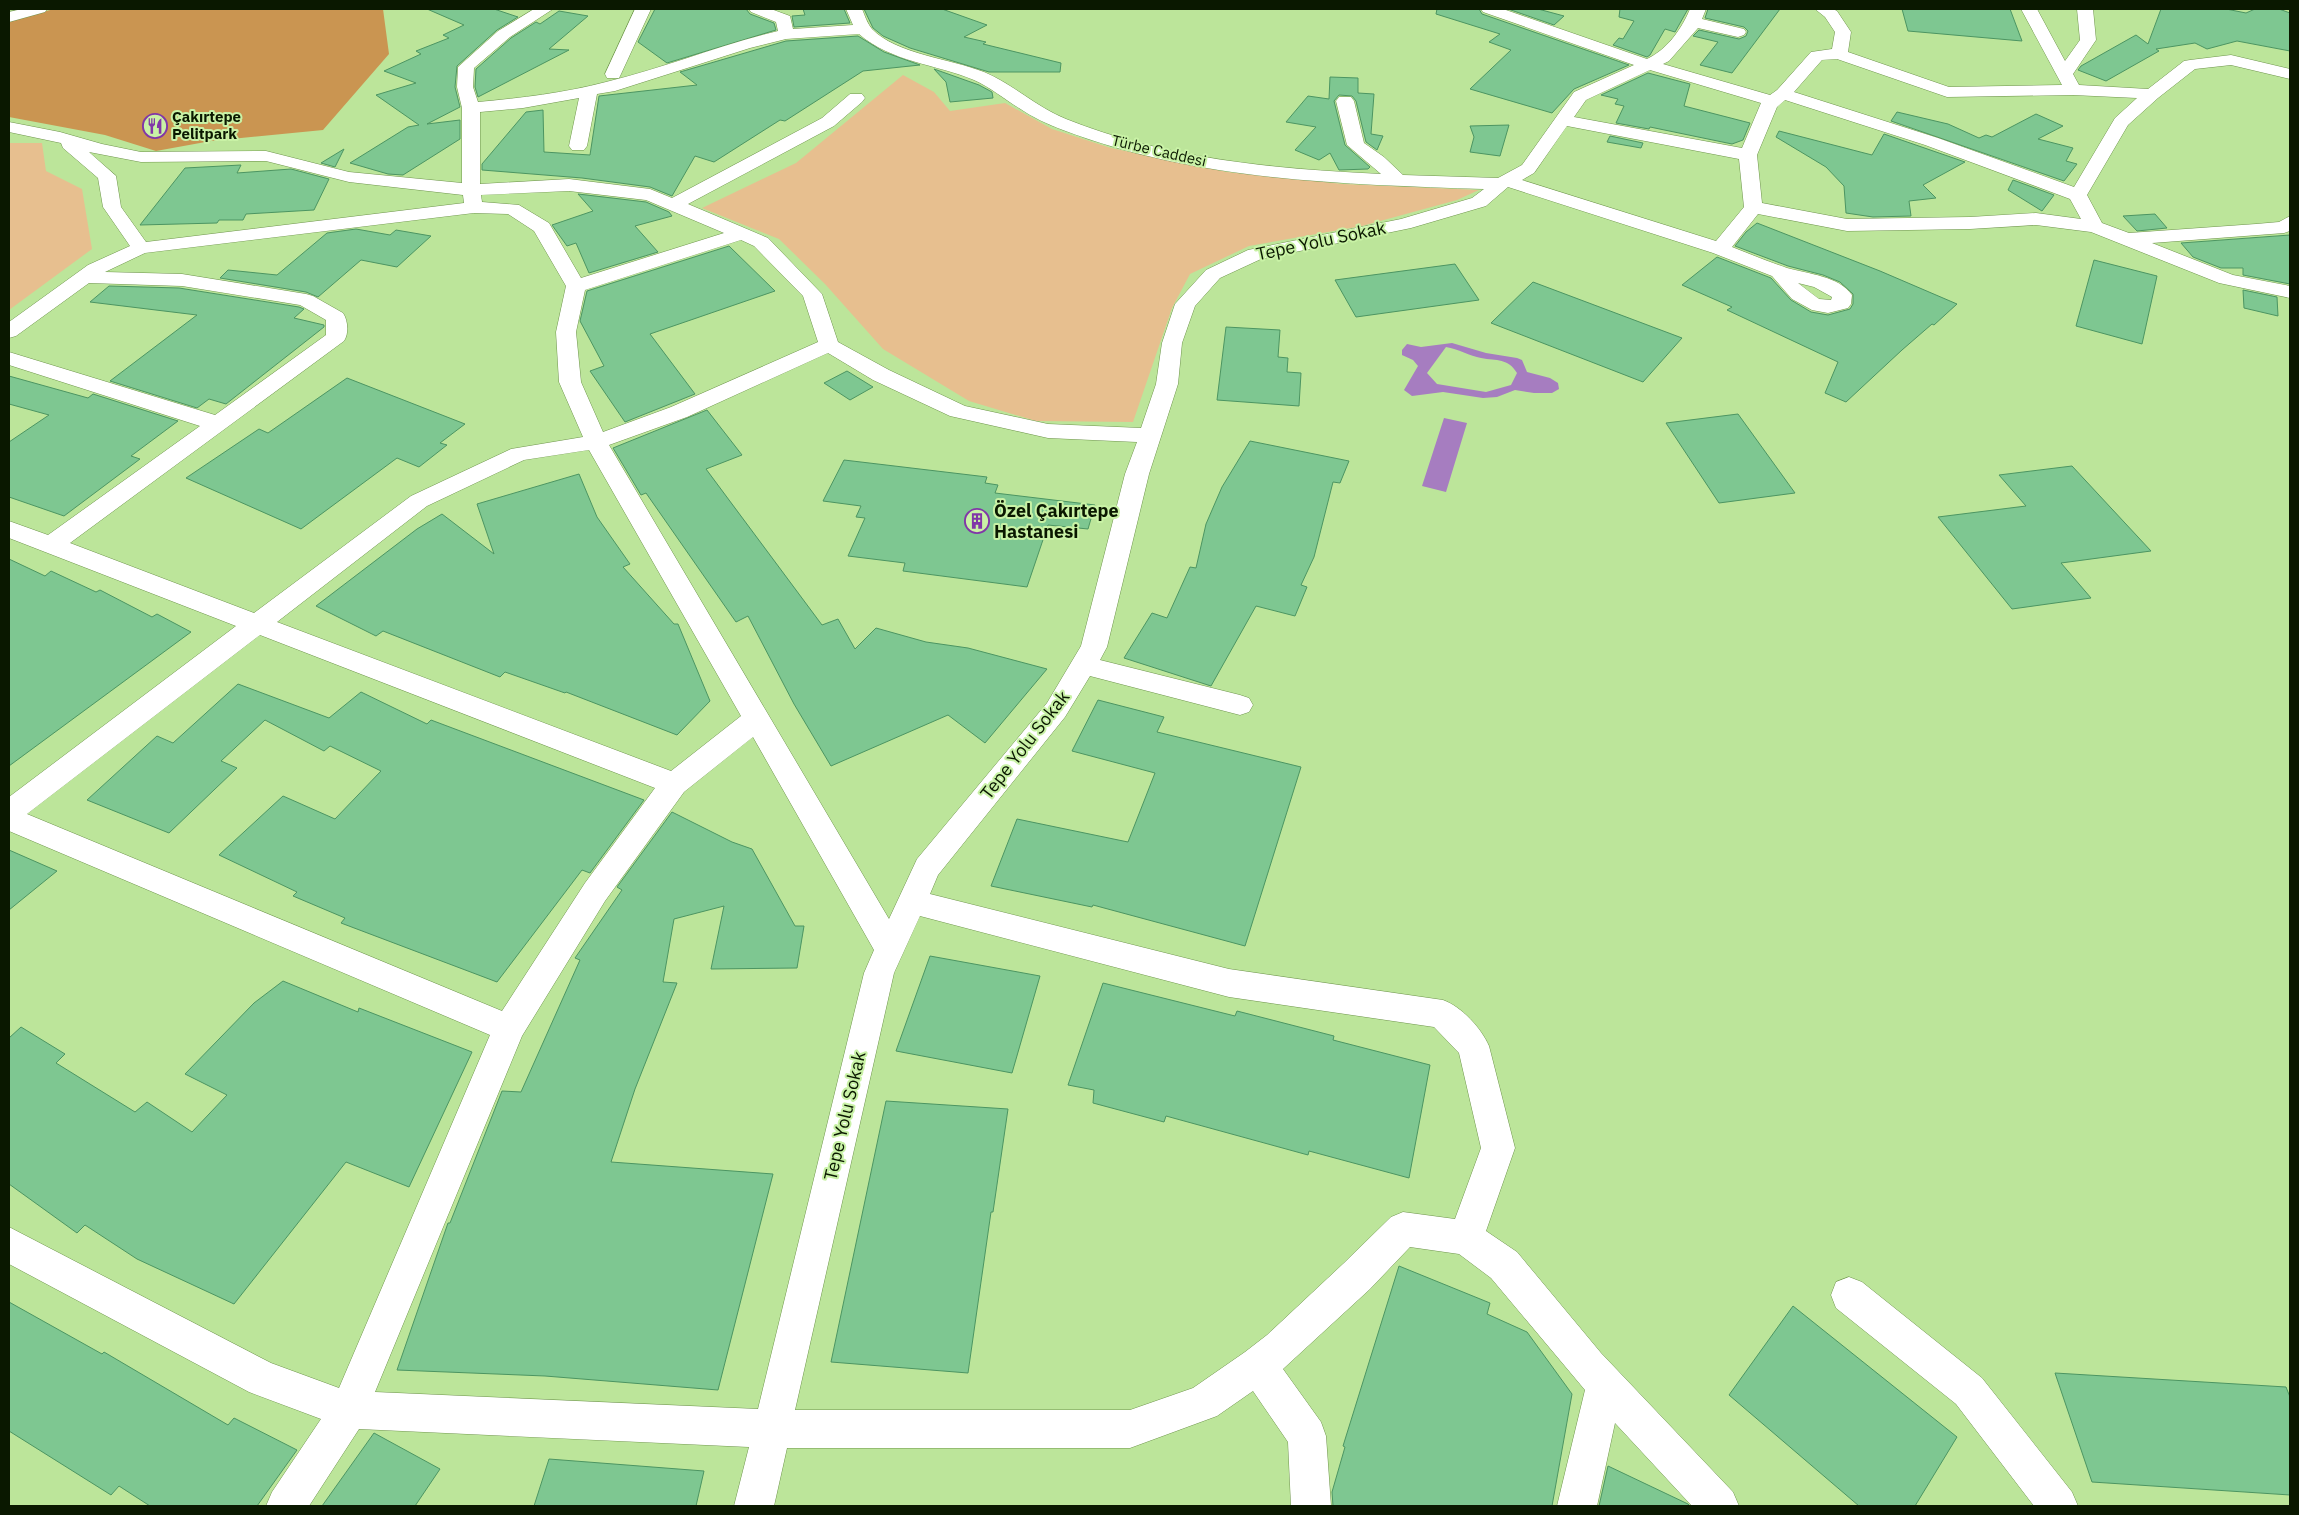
<svg xmlns="http://www.w3.org/2000/svg" width="2299" height="1515" font-family="'IBM Plex Sans',sans-serif">
  <rect width="100%" height="100%" fill="#bce59a"/>
  <!-- green -->
  <path fill="#e7bf8f" d="M903,75L934,92L950,111L1005,103L1052,129L1111,148L1227,172L1343,184L1479,190L1457,200L1362,226L1249,246L1190,274L1172,308L1133,422L1036,421L969,401L883,349L825,284L779,239L702,208L796,163Z
    M9,143H42L46,171L82,189L92,249L9,310Z"/>
  <!-- forest -->
  <path fill="#ca9551" d="M54,9H383L389,54L323,130L211,141L156,151L105,135L9,117V21Z"/>
  <!-- water -->
  <path fill="#a67dc0" fill-rule="evenodd" d="M1452,343L1486,353L1517,358L1522,360L1527,372L1550,378L1558,383L1559,389L1552,393H1534L1515,390L1497,397L1483,398L1443,392L1412,396L1404,390L1418,366L1413,360L1402,355V350L1407,344L1421,347ZM1446,347C1458,349 1470,356 1481,358C1497,361 1508,358 1517,373L1511,385L1486,392L1437,384L1427,373Z
    M1444,418L1467,423L1446,492L1422,486Z"/>
  <!-- building -->
  <path fill="#7ec791" stroke="#4c9562" d="M427,9H494L518,17L497,30L457,66L455,87L460,107L427,124L460,120V139L403,175L388,174L350,163L408,127L419,125L376,95L416,83L384,71L421,54L416,51L449,38L443,35L464,25Z
    M655,9H746L750,14L774,23L776,30L667,63L638,42Z
    M803,9H844L850,23L794,27L792,16L805,15Z
    M864,9H942L987,25L964,37L986,42L983,44L1061,63L1060,72H989L910,48L883,36L873,28Z
    M1437,9H1479L1482,14L1629,65L1574,89L1552,113L1470,89L1511,50L1489,42L1500,34L1436,14Z
    M1508,9H1538L1564,16L1554,25Z
    M1620,9H1688L1675,32L1665,29L1650,55L1647,57L1613,45L1619,38L1623,39L1634,21L1619,17Z
    M1708,9H1780L1732,73L1700,65L1718,42L1693,36L1699,30L1739,39L1746,36L1748,31L1744,27L1705,18Z
    M1902,9H2010L2022,41L1908,31Z
    M2161,9H2226L2246,13L2255,9H2279L2290,13V51L2237,41L2207,49L2195,43L2156,49L2159,51L2106,81L2078,70L2081,66L2136,35L2148,44Z
    M559,11L588,16L549,49L569,50L478,97L475,87L476,69L511,38L536,22L540,24Z
    M858,36L884,52L920,65L863,71L785,121L780,120L714,162L695,156L672,196L650,187L582,178L482,170V164L526,112L543,110L544,152L590,155L599,96L697,85L680,72L786,41Z
    M934,69L979,85L992,92L993,98L950,102L946,82Z
    M1648,73L1690,84L1684,106L1750,123L1743,140L1732,144L1650,127L1649,129L1616,123L1624,106L1615,104L1618,99L1601,95Z
    M1330,77L1358,78V93L1374,94L1371,134L1383,136L1377,150L1366,142L1356,101L1352,96L1339,95L1334,101L1345,145L1370,167L1368,169L1339,170L1330,153L1319,160L1295,150L1316,127L1286,122L1308,96L1329,99Z
    M1897,112L1948,124L1979,138L1986,135L1992,137L2036,114L2063,126L2038,139L2073,148L2066,161L2077,164L2064,181L1891,121Z
    M1509,125L1500,156L1470,152L1474,137L1470,126Z
    M1779,131L1872,155L1884,134L1965,162L1923,185L1936,198L1909,201L1911,216L1873,217L1846,213L1844,186L1826,167L1776,137Z
    M1610,136L1643,143L1641,148L1607,142Z
    M344,149L335,167L321,163Z
    M241,165L237,173L291,169L329,179L314,210L246,214L243,220H219L217,223L140,225L185,168Z
    M2013,180L2054,195L2042,211L2008,190Z
    M578,194L646,202L669,212L672,216L635,226L658,252L589,273L576,243L567,246L552,225L593,211Z
    M2155,214L2167,228L2137,231L2123,216Z
    M1757,223L1880,271L1957,304L1934,325L1932,324L1902,350L1846,402L1825,393L1838,362L1727,310L1732,307L1682,285L1717,257L1771,278L1791,300L1811,312L1828,315L1850,309L1853,304V294L1840,282L1823,275L1788,266L1735,246L1746,232Z
    M356,229L390,235L396,230L431,236L397,267L361,260L318,297L306,292L220,278L228,270L277,275L327,233Z
    M2290,235V284L2243,275V268H2221L2193,257L2181,243Z
    M729,246L775,291L650,334L695,394L625,422L590,371L604,366L580,321L587,291Z
    M2094,260L2157,276L2142,344L2076,326Z
    M1455,264L1479,300L1356,317L1335,280Z
    M1533,282L1682,338L1643,382L1491,323Z
    M109,286L179,288L299,307L304,309L294,318L324,325V327L226,404L209,399L197,408L110,381L197,315L90,302Z
    M2243,290L2277,297L2278,316L2244,308Z
    M1226,327L1280,330L1278,357L1288,358L1287,372L1301,373L1299,406L1217,400Z
    M847,371L873,387L850,400L824,383Z
    M9,376L88,398L93,394L178,421L131,456L140,459L64,516L9,497V442L49,415L9,404Z
    M347,378L465,424L440,443L447,445L419,467L397,458L301,529L186,478L259,429L268,433Z
    M707,410L742,455L706,469L822,625L838,619L855,649L876,628L926,642L968,648L1047,669L985,743L948,715L831,766L794,704L748,616L736,622L646,493L641,495L613,448Z
    M1738,414L1795,493L1719,503L1666,423Z
    M1250,441L1349,461L1340,483L1333,482L1314,557L1301,585L1307,587L1295,616L1256,606L1211,686L1124,658L1152,613L1167,618L1190,567L1196,568L1206,524L1222,487Z
    M844,460L987,477L985,483L998,485L995,493L1095,505L1088,529L1048,525L1027,587L903,571L905,563L848,556L865,518L856,517L861,506L823,501Z
    M2072,466L2151,551L2061,563L2091,598L2012,609L1938,517L2026,506L1999,475Z
    M579,474L597,517L630,564L623,567L674,624H678L710,701L677,735L566,692L565,693L505,672L500,677L383,631L376,636L316,606L417,529L442,514L494,554L477,504Z
    M9,559L45,576L51,571L96,592L100,590L152,617L157,614L191,632L9,766Z
    M238,684L329,718L361,692L427,724L431,720L644,800L590,873L582,870L497,982L341,923L345,918L293,896L297,892L219,855L283,796L335,819L381,771L330,746L324,751L265,720L221,761L237,768L169,833L87,800L157,736L173,743Z
    M1098,700L1164,717L1157,732L1301,767L1245,946L1093,905L1092,907L991,886L1017,819L1128,842L1155,773L1072,751Z
    M672,812L732,842L752,849L795,926H804L797,968L711,969L724,906L674,919L663,982L677,983L635,1089L611,1162L773,1174L718,1390L545,1376L397,1370L448,1223H450L502,1091L521,1092L580,960L575,958L622,890L617,887Z
    M9,850L57,871L9,910Z
    M930,956L1040,976L1012,1073L896,1051Z
    M283,981L358,1012L359,1008L472,1052L409,1187L346,1162L234,1304L137,1259L85,1225L77,1233L9,1184V1038L21,1027L65,1054L56,1063L135,1112L147,1102L192,1132L227,1095L185,1074L254,1003Z
    M1103,983L1235,1016L1237,1011L1334,1036L1333,1040L1430,1065L1409,1178L1309,1151L1308,1155L1166,1116L1164,1122L1093,1103L1094,1090L1068,1085Z
    M886,1101L1008,1109L993,1212H991L968,1373L831,1362Z
    M1399,1266L1490,1303L1487,1314L1527,1332L1572,1394L1552,1506H1333L1332,1492L1345,1447L1343,1446Z
    M9,1302L102,1354L104,1352L228,1425L234,1418L297,1450L257,1506H150L119,1486L111,1495L9,1431Z
    M1793,1306L1957,1437L1915,1506H1859L1729,1395Z
    M2055,1373L2286,1387L2290,1397V1495L2092,1482Z
    M374,1433L440,1469L415,1506H322Z
    M549,1459L704,1471L696,1506H534Z
    M1608,1466L1688,1504L1690,1506H1599Z"/>
  <g fill="none" stroke-linecap="round" stroke-linejoin="round">
    <defs>
      <path id="minor" d="M22,9H47L45,12L9,22V12Z
        M534,9H553L510,37L474,68L473,87L478,102C521,98 564,93 606,82C664,68 720,45 778,31L776,22L751,12L749,9H771L790,16L793,29L853,25L846,9H862C865,16 867,23 872,29C896,54 951,59 984,72C1013,84 1036,107 1066,119C1166,159 1274,169 1381,174L1347,145L1336,101L1339,97H1351L1354,101L1364,143L1384,157L1403,175L1498,178L1522,165L1574,92L1634,65L1483,12L1481,9H1503L1647,59C1668,49 1682,28 1690,9H1706L1702,19L1744,29L1746,32L1744,35L1738,37L1698,28L1669,61L1663,64L1770,95L1777,90L1811,52L1832,49L1835,32L1825,17L1815,9H1833L1837,11L1851,32L1848,52L1949,87L2062,85L2021,9H2037L2065,61L2080,40L2077,9H2093L2096,40L2073,74L2079,85L2148,89L2184,61L2190,60L2231,55L2290,69V79L2231,65L2195,69L2158,98L2128,125L2087,195L2102,223L2129,233L2256,224L2279,222L2290,216V231L2284,233L2152,243L2233,275L2290,286V298L2219,283L2091,232L2036,225L1970,229L1847,231L1758,214L1732,247C1750,254 1769,262 1787,268C1808,274 1839,276 1852,295L1851,304L1848,308L1828,313L1812,310L1792,299L1772,276L1713,253L1508,187L1486,206L1411,228L1261,259L1220,278L1195,306L1182,343L1178,384L1149,474L1107,647L1100,660L1240,695L1249,698L1253,705L1249,712L1240,715L1090,676L1065,717L938,875L930,894L1229,969L1443,1000C1462,1007 1481,1028 1489,1046L1515,1148L1486,1231L1517,1252L1601,1353L1733,1492L1739,1506H1692L1615,1423L1597,1506H1557L1585,1390L1491,1278L1459,1254L1410,1247L1370,1289L1283,1369L1321,1422L1326,1436L1331,1506H1291L1288,1442L1253,1391L1217,1416L1130,1448H787L774,1506H734L749,1447L359,1429L309,1506H266L272,1492L321,1419L249,1392L9,1264V1227L271,1363L339,1388L490,1035L9,831V797L236,626L9,538V521L48,535L200,426L9,365V352L215,415L326,335V320L300,305L182,286L89,283L16,336L9,338V322L88,265L130,246L103,207L98,178L63,148L61,143L9,132V122L60,132L102,144L141,152L266,151L349,172L462,183V108L457,87L458,67L498,31ZM859,34C891,62 936,64 974,80C990,87 1004,99 1019,108C1032,117 1047,124 1063,130C1197,181 1342,184 1484,189L1472,198L1401,219L1248,250L1206,270L1175,304L1162,343L1156,384L1141,428L1048,424L965,406L889,370L838,342L822,294L768,238L688,204L834,126L862,102L865,98L862,94H850L822,118L672,198L650,189L569,179L480,184V112L523,108L579,98L569,146L572,150H584L587,146L597,94L615,91L750,48L786,39ZM1837,59L1947,97L2073,95L2137,98L2115,118L2074,187L1938,138L1794,92L1822,60ZM1650,70L1761,103L1742,148L1574,117L1586,100ZM1785,100L1925,145L2070,199L2081,219L2036,213L1970,217L1847,219L1762,203L1757,155L1777,107ZM1567,126L1739,159L1744,207L1716,241L1522,180L1534,173ZM89,152L141,162L266,161L349,182L463,195L464,203L146,242L121,207L116,176ZM569,191L646,200L724,233L581,278L549,223L519,205L482,202L481,195ZM474,213L508,214L534,231L566,286L556,332L559,382L583,437L511,449L411,496L254,613L70,543L344,341C349,334 348,320 343,313L313,296L306,294L182,274L105,272L145,253ZM741,240L754,246L803,296L818,342L671,407L603,432L581,382L576,332L585,290ZM1798,283L1814,287L1832,297L1831,300L1819,299ZM828,353L873,380L950,416L1048,438L1137,442L1125,474L1081,646L1047,703L917,859L889,919L609,445L687,417ZM589,450L741,716L671,771L277,622L427,506L524,460ZM260,635L655,788L585,883L502,1011L27,814ZM753,737L874,950L864,973L758,1409L375,1392L522,1036L605,901L684,792ZM920,916L1229,997L1434,1027L1459,1053L1481,1148L1455,1219L1403,1212L1391,1217L1344,1263L1267,1335L1245,1352L1193,1388L1130,1410H795L894,973Z
        M635,9H651L621,74L619,78H607L605,74Z
        M1849,1277L1862,1282L1982,1378L2072,1492L2078,1506H2034L1956,1404L1836,1308L1831,1295L1836,1282Z"/>
    </defs>
    <!-- minor casing -->
    <use href="#minor" stroke="#6f954d" stroke-width="1"/>
    <!-- minor -->
    <use href="#minor" fill="#fff" fill-rule="evenodd"/>
  </g>
  <!-- icons -->
  <defs>
    <symbol id="restaurant-ring" viewBox="-11 -11 22 22"><circle r="9.5" fill="#c9f2a6" stroke="#8136a8" stroke-width="1.5"/><path d="M-5-6h1v4h1v-4h1v4h1v-4h1v5L-1.5 .5V6h-2V.5L-5-1ZM5-6V6H3V1.5H1.5Q1.5-4 5-6Z" fill="#8136a8"/></symbol>
    <symbol id="building-ring" viewBox="-11 -11 22 22"><circle r="9.5" fill="#c9f2a6" stroke="#8136a8" stroke-width="1.5"/><path d="M-4-6H4V6H1V3H-1V6H-4ZM-2.5-4.3h1.7v1.8h-1.7ZM.8-4.3h1.7v1.8H.8ZM-2.5-1h1.7V.8h-1.7ZM.8-1h1.7V.8H.8Z" fill="#8136a8"/></symbol>
  </defs>
  <g fill-rule="evenodd">
    <use href="#restaurant-ring" x="141" y="112" width="28" height="28"/>
    <use href="#building-ring" x="963" y="507" width="28" height="28"/>
  </g>
  <g text-anchor="middle" stroke-width="4" stroke-linejoin="round" paint-order="stroke">
    <!-- far-poi labels -->
    <g font-size="15" font-weight="bold" fill="#0a1800" stroke="#c9f2a6" text-anchor="start">
      <text x="172" y="122">Çakırtepe<tspan x="172" dy="17">Pelitpark</tspan></text>
    </g>
    <!-- far-street labels -->
    <g font-size="15" fill="#0a1800" stroke="#c9f2a6">
      <text transform="translate(1159 151) rotate(13)" y="5">Türbe Caddesi</text>
    </g>
    <!-- street labels -->
    <g font-size="18" fill="#0a1800" stroke="#c9f2a6">
      <text transform="translate(1321 241) rotate(-12)" y="6">Tepe Yolu Sokak</text>
      <text transform="translate(1025 745) rotate(-52)" y="6">Tepe Yolu Sokak</text>
      <text transform="translate(845 1116) rotate(-77)" y="6">Tepe Yolu Sokak</text>
    </g>
    <!-- poi labels -->
    <g font-size="18" font-weight="bold" fill="#0a1800" stroke="#c9f2a6" text-anchor="start">
      <text x="994" y="517">Özel Çakırtepe<tspan x="994" dy="21">Hastanesi</tspan></text>
    </g>
  </g>
  <!-- border -->
  <rect width="2299" height="1515" fill="none" stroke="#0a1800" stroke-width="20"/>
</svg>
